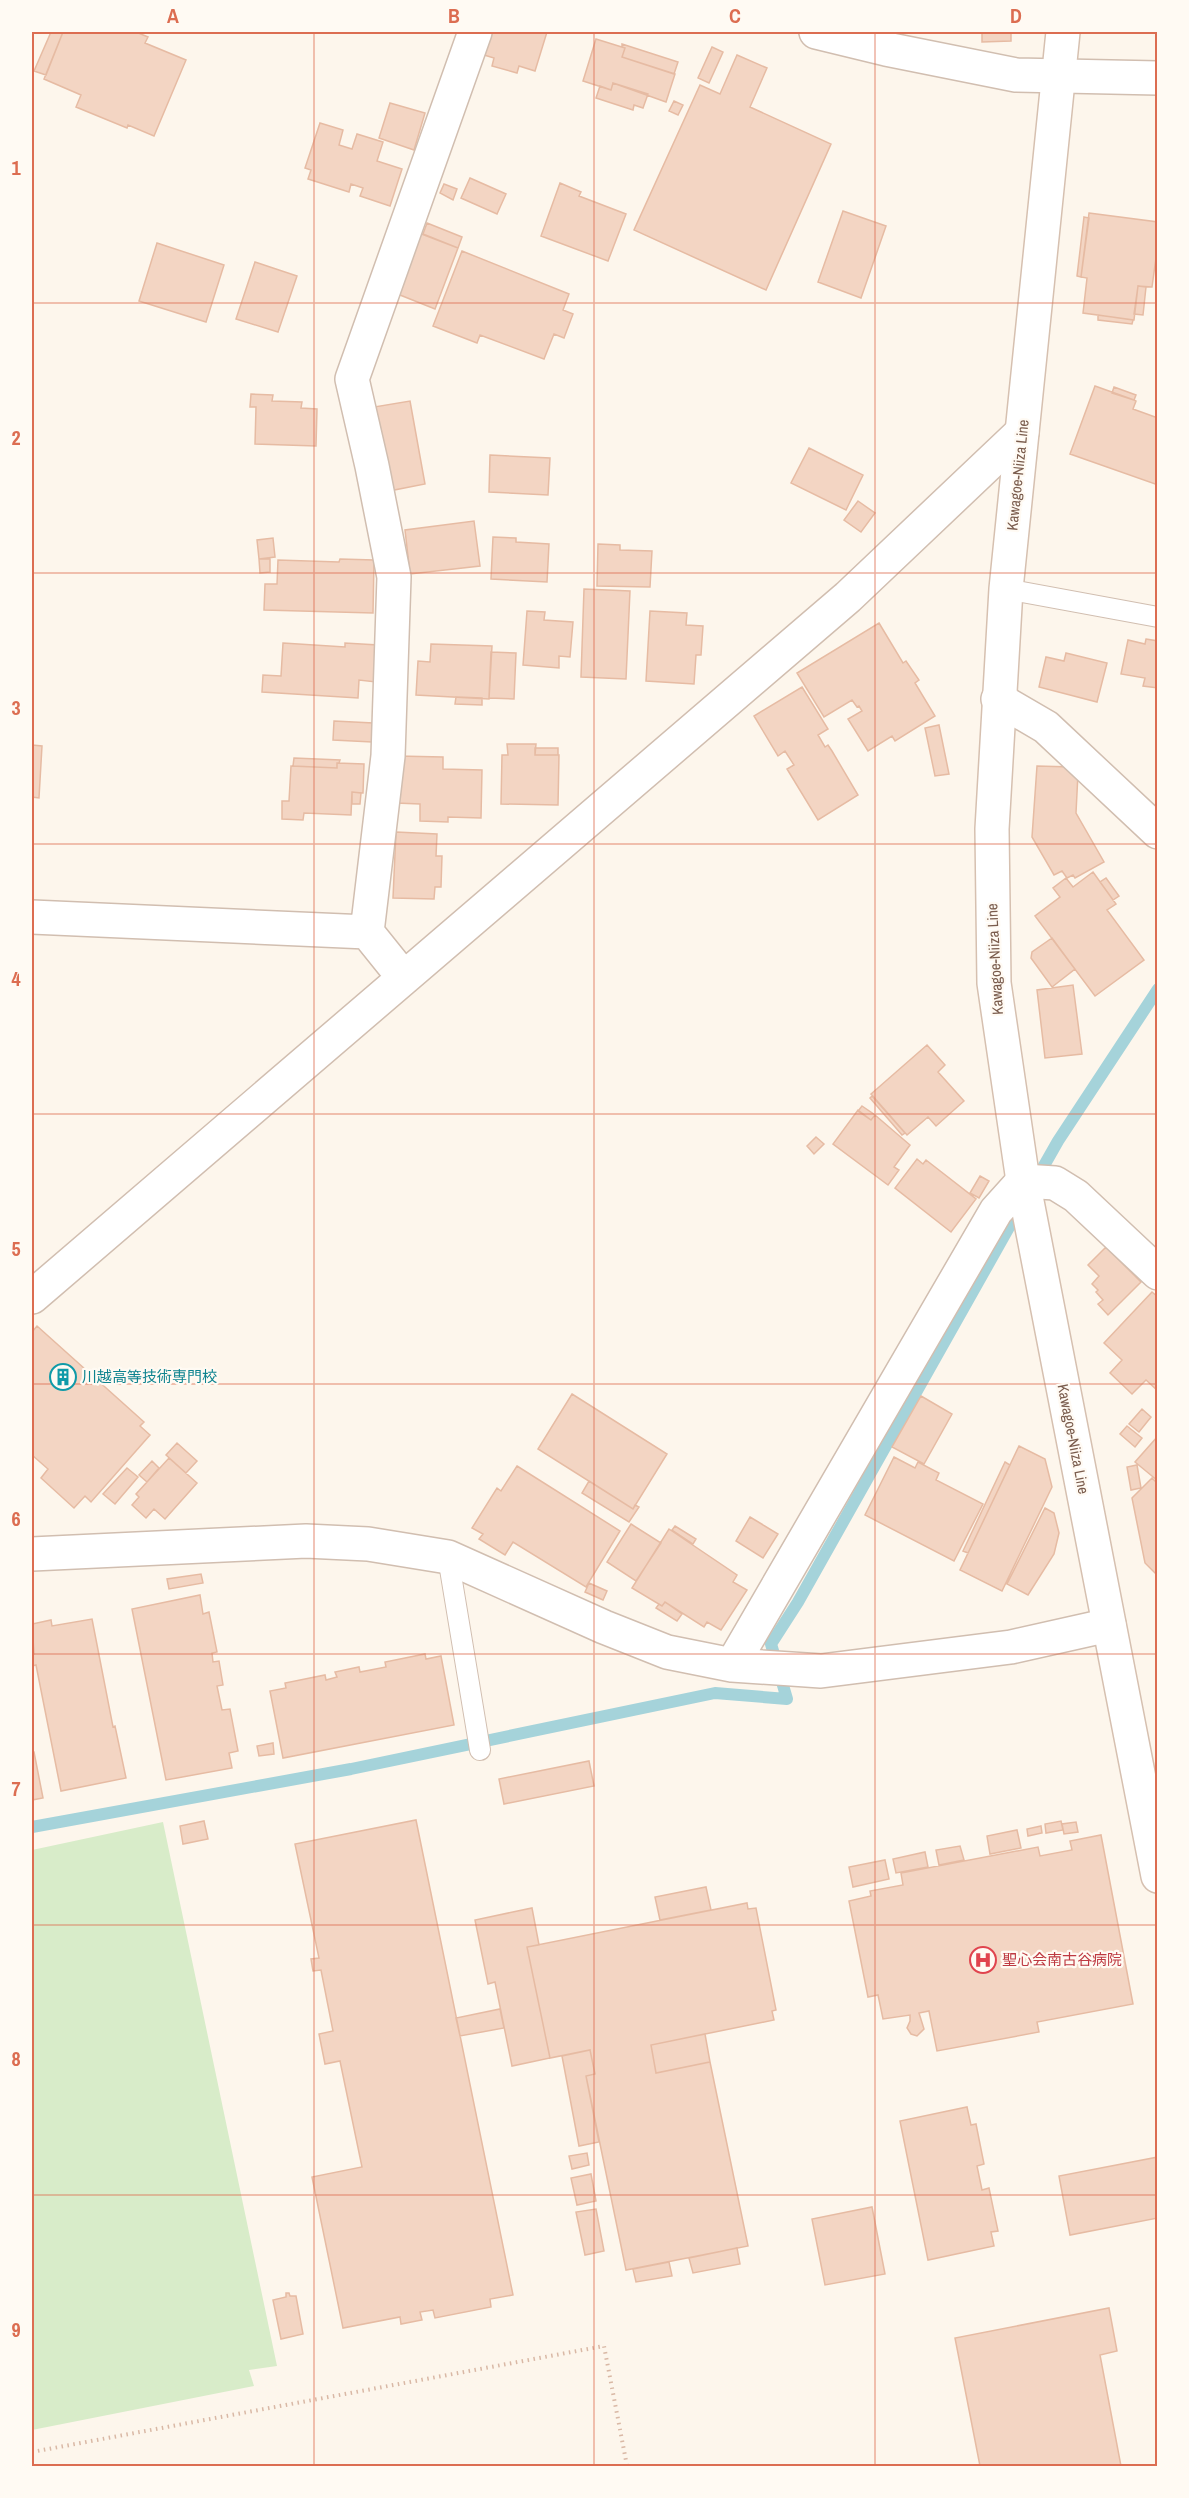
<svg xmlns="http://www.w3.org/2000/svg" width="1189" height="2498" font-family="'Archivo Narrow','Noto Sans JP',sans-serif">
  <rect width="100%" height="100%" fill="#fdf6ec"/>
  <!-- green -->
  <path fill="#d8ecc9" d="M163,1822L277,2366L249,2370L254,2386L32,2430V1850Z"/>
  <g fill="none" stroke-linecap="round" stroke-linejoin="round">
    <!-- stream -->
    <path stroke="#a5d3da" stroke-width="12" d="M1037,1178L1058,1141L1158,989
      M32,1827L351,1769L715,1693L787,1699L771,1644L798,1602L1021,1206"/>
  </g>
  <!-- building -->
  <path fill="#f3d5c3" stroke="#e6bba3" stroke-width="1.5" d="M51,32H63L46,75L34,71Z
    M63,32H136L148,37L145,43L186,60L154,136L128,125L127,128L76,107L81,95L44,79Z
    M491,32H547L535,71L519,66L517,73L492,66L494,58L484,55Z
    M982,32H1011V41L982,42Z
    M596,39L625,48L622,57L675,74L666,102L613,83L611,90L583,81Z
    M622,44L678,62L674,74L622,57L625,48L622,47Z
    M712,47L723,52L709,83L698,78Z
    M737,55L767,68L750,107L831,144L766,290L634,230L700,85L720,94Z
    M613,83L648,94L643,108L634,105L633,110L596,98L600,86L611,90Z
    M674,101L683,105L678,115L669,111Z
    M390,103L425,113L414,150L379,138Z
    M320,123L343,130L339,145L352,149L357,134L383,142L377,161L402,169L390,206L360,196L363,188L351,184L349,192L308,179L311,170L305,168Z
    M470,178L506,194L497,214L461,198Z
    M560,183L581,192L579,196L626,214L608,261L541,236Z
    M444,184L457,189L453,200L440,193Z
    M843,211L886,226L861,298L818,282Z
    M1089,213L1158,222V259L1156,258L1152,287L1138,286L1134,320L1083,313L1087,278L1081,277Z
    M1084,217L1089,218L1081,277L1077,276Z
    M427,223L462,237L458,248L423,234Z
    M419,233L458,248L435,309L395,293Z
    M157,243L224,265L206,322L139,301Z
    M462,251L569,294L563,310L573,314L564,338L554,334L544,359L480,335L477,343L433,326Z
    M255,262L297,276L278,332L236,319Z
    M1138,286L1146,287L1143,315L1134,314Z
    M1098,315L1133,320L1132,324L1098,320Z
    M1095,386L1134,400L1136,401L1133,409L1158,418V485L1070,454Z
    M1114,387L1136,395L1134,400L1112,393Z
    M251,394L273,395L272,401L302,402L301,408L317,409L316,446L255,444L256,407H250Z
    M410,401L425,484L389,491L374,407Z
    M809,448L863,475L846,510L791,483Z
    M490,455L550,458L548,495L489,492Z
    M858,501L875,513L861,532L844,520Z
    M474,521L480,566L410,574L405,530Z
    M493,537L516,538V542L549,544L547,582L491,579Z
    M273,538L275,557L259,559L257,540Z
    M598,544L620,545V550L652,551L650,587L597,586Z
    M259,559H270V572L260,573Z
    M340,559L374,560L373,613L264,610L265,584H277L278,560L339,562Z
    M584,589L630,591L626,679L581,677Z
    M527,611L545,612L544,620L573,622L570,657L559,656V668L523,665Z
    M650,611L687,613L686,625L703,626L701,655H696L694,684L646,681Z
    M879,623L903,663L906,661L919,680L915,683L935,716L895,741L892,736L868,751L848,719L862,711L859,706L857,707L852,700L824,717L797,673Z
    M1146,639L1158,641V688L1143,686L1145,678L1121,674L1128,640L1145,644Z
    M283,643L345,647V643L378,645L376,682L359,680L358,698L262,692L263,675L281,676Z
    M431,644L492,646L489,699L416,695L418,661L430,662Z
    M491,652L516,653L514,699L489,698Z
    M1066,653L1107,663L1097,702L1039,687L1046,657L1064,661Z
    M802,687L828,729L818,735L825,747L828,745L832,751L858,795L818,820L787,769L794,765L785,751L778,756L754,716Z
    M456,697L482,698V705L455,704Z
    M334,721L373,723L372,742L333,740Z
    M939,725L949,774L935,776L925,728Z
    M507,744H536L535,755H559L558,805L501,804L502,755H508Z
    M32,745L42,746L39,798L32,797Z
    M535,748H558V755H535Z
    M397,756L443,757V769L482,770L481,818L448,817V822L420,821V804L396,803Z
    M294,758L340,760L339,763H337V768L293,766Z
    M337,763L364,764L363,793L352,792L351,815L304,813L303,820L282,819V801H289L291,766L337,768Z
    M1037,766L1072,767L1078,773L1076,813L1104,862L1075,878L1073,875L1067,878L1062,871L1054,875L1032,837Z
    M352,792L361,793L360,804H352Z
    M396,832L437,834L436,856H442L441,887H435L434,899L393,898Z
    M1093,872L1116,904L1107,910L1144,960L1095,996L1035,916L1060,897L1053,888L1066,878L1073,887Z
    M1106,878L1119,896L1113,900L1100,882Z
    M1052,938L1075,969L1052,987L1031,958L1032,952Z
    M1073,985L1082,1054L1045,1058L1037,990Z
    M927,1045L945,1065L938,1072L964,1101L936,1126L928,1117L907,1135L871,1094Z
    M872,1096L905,1133L902,1135L870,1098Z
    M862,1106L875,1115L871,1120L858,1111Z
    M858,1110L871,1120L875,1115L910,1145L894,1167L899,1170L888,1185L833,1144Z
    M816,1137L824,1144L814,1154L807,1146Z
    M917,1159L923,1164L926,1160L976,1199L951,1232L895,1188Z
    M980,1176L989,1181L979,1198L970,1193Z
    M1106,1247L1141,1282L1108,1315L1098,1304L1103,1300L1096,1292L1098,1290L1092,1284L1099,1276L1088,1265Z
    M1152,1292L1158,1297V1391L1146,1380L1132,1394L1110,1373L1122,1360L1104,1343Z
    M37,1326L144,1422L140,1426L150,1435L91,1502L85,1496L74,1508L41,1478L48,1469L32,1455V1332Z
    M572,1394L667,1454L633,1509L538,1449Z
    M921,1396L952,1414L924,1464L892,1447Z
    M1142,1409L1151,1417L1139,1432L1129,1424Z
    M1127,1426L1142,1438L1135,1447L1120,1434Z
    M1158,1436V1481L1135,1462Z
    M177,1443L197,1461L186,1473L166,1455Z
    M1019,1446L1045,1459L1052,1487L1002,1591L960,1570Z
    M894,1457L915,1468L918,1462L939,1473L936,1480L983,1504L954,1561L865,1515Z
    M169,1458L197,1483L165,1519L154,1509L146,1518L132,1505L139,1497L136,1494Z
    M152,1461L159,1468L147,1482L139,1475Z
    M1005,1462L1010,1465L968,1553L963,1551Z
    M1137,1465L1141,1488L1131,1490L1127,1467Z
    M517,1466L620,1531L586,1587L513,1542L505,1555L479,1539L483,1534L472,1528L497,1488L501,1491Z
    M127,1468L138,1477L115,1504L103,1494Z
    M1152,1478L1158,1484V1576L1145,1563L1132,1498Z
    M589,1481L633,1509L635,1505L639,1507L629,1522L582,1493Z
    M1045,1508L1054,1513L1059,1533L1054,1554L1028,1595L1007,1584Z
    M750,1517L778,1534L763,1558L736,1541Z
    M631,1524L661,1543L636,1581L607,1562Z
    M675,1526L696,1539L693,1544L672,1530Z
    M669,1529L737,1575L733,1582L747,1590L721,1630L707,1622L704,1627L665,1602L662,1606L632,1588Z
    M201,1574L203,1583L169,1589L167,1579Z
    M589,1583L607,1591L603,1600L585,1592Z
    M200,1595L203,1614L209,1612L217,1652L212,1653L213,1662L219,1661L223,1685L217,1686L222,1710L230,1709L238,1751L229,1753L232,1768L166,1780L132,1609Z
    M665,1602L682,1614L677,1621L656,1608L659,1604L662,1606Z
    M92,1619L113,1727L115,1726L126,1778L61,1791L36,1665L32,1666V1654H34L32,1624L51,1620L52,1626Z
    M425,1654L426,1659L441,1656L454,1725L283,1758L270,1691L286,1688L285,1683L325,1675L326,1680L337,1677L335,1672L359,1667L360,1672L386,1667L385,1662Z
    M273,1743L274,1754L259,1756L257,1746Z
    M32,1752H34L43,1798L32,1800Z
    M589,1761L594,1786L504,1804L499,1779Z
    M416,1820L513,2295L490,2299L491,2307L435,2318L433,2310L420,2312L422,2320L401,2324L400,2317L343,2328L312,2177L362,2167L340,2061L325,2064L319,2034L333,2031L321,1970L313,1971L311,1959L319,1958L295,1844Z
    M204,1821L208,1839L183,1844L180,1826Z
    M1061,1821L1063,1830L1046,1833L1045,1824Z
    M1076,1822L1078,1832L1064,1834L1062,1824Z
    M1041,1826L1042,1833L1028,1836L1027,1829Z
    M1017,1830L1021,1848L990,1854L987,1836Z
    M1101,1835L1133,2004L1037,2022L1039,2032L937,2051L929,2011L919,2013L924,2029L917,2036L911,2034L907,2028L910,2021V2015L883,2019L878,1995L868,1997L849,1901L871,1896L870,1891L903,1885L901,1873L1038,1847L1040,1856L1072,1850L1070,1841Z
    M960,1846L964,1860L939,1865L936,1850Z
    M925,1852L928,1867L896,1873L893,1859Z
    M885,1860L889,1879L853,1887L849,1867Z
    M706,1887L711,1910L660,1920L655,1897Z
    M747,1903L748,1909L756,1908L776,2010L772,2011L774,2020L651,2045L656,2073L710,2062L748,2246L626,2270L586,2076L595,2074L590,2050L550,2058L527,1947Z
    M532,1908L539,1945L527,1947L550,2058L512,2066L495,1982L488,1984L475,1920Z
    M500,2009L504,2028L460,2036L456,2018Z
    M705,2034L710,2062L656,2073L651,2045Z
    M590,2050L595,2074L586,2076L599,2142L579,2146L562,2056Z
    M967,2107L971,2125L976,2124L984,2164L977,2166L982,2190L989,2188L998,2231L991,2232L994,2246L928,2260L900,2121Z
    M587,2153L589,2165L572,2169L569,2156Z
    M1158,2157V2218L1070,2235L1059,2176Z
    M591,2174L596,2201L577,2205L571,2178Z
    M872,2207L885,2274L825,2285L812,2219Z
    M596,2209L604,2251L585,2255L576,2212Z
    M737,2248L740,2264L693,2273L689,2258Z
    M669,2262L672,2276L636,2282L633,2269Z
    M286,2293H289L290,2296H296L303,2334L281,2339L273,2300L286,2297Z
    M1109,2308L1117,2351L1100,2355L1121,2466H980L955,2338Z"/>
  <g fill="none" stroke-linecap="round" stroke-linejoin="round">
    <defs>
      <path id="service" d="M1006,589L1158,617
        M448,1557L480,1750"/>
      <path id="minor" d="M998,699L1046,727L1158,832
        M32,917L367,932
        M404,978L367,932L388,756L394,577L372,466L352,379L475,32
        M32,1297L848,597L1022,432
        M32,1554L306,1541L368,1544L448,1557L604,1627L667,1652L732,1665L821,1671L1011,1647L1109,1625
        M732,1665L996,1211L1023,1181L1055,1183L1076,1196L1158,1273"/>
      <path id="tertiary" d="M816,32L886,49L1016,75L1158,78"/>
      <path id="secondary" d="M1063,32L1006,589L992,829L994,983L1023,1181L1158,1876"/>
    </defs>
    <!-- service casing -->
    <use href="#service" stroke="#d1beb0" stroke-width="22"/>
    <!-- minor casing -->
    <use href="#minor" stroke="#d1beb0" stroke-width="36"/>
    <!-- tertiary casing -->
    <use href="#tertiary" stroke="#d1beb0" stroke-width="36"/>
    <!-- secondary casing -->
    <use href="#secondary" stroke="#d6c0b0" stroke-width="36"/>
    <!-- path -->
    <path stroke="#d9b8a5" stroke-width="4" stroke-dasharray="1.5 4.5" stroke-linecap="butt" d="M32,2452L604,2346L627,2466"/>
    <!-- service -->
    <use href="#service" stroke="#fff" stroke-width="20"/>
    <!-- minor -->
    <use href="#minor" stroke="#fff" stroke-width="33"/>
    <!-- tertiary -->
    <use href="#tertiary" stroke="#fff" stroke-width="33"/>
    <!-- secondary -->
    <use href="#secondary" stroke="#fff" stroke-width="33"/>
  </g>
  <!-- grid -->
  <path fill="none" stroke="#dc6d51" stroke-width="1.5" stroke-opacity="0.55" d="M314,32V2466M594,32V2466M875,32V2466M32,303H1158M32,573H1158M32,844H1158M32,1114H1158M32,1384H1158M32,1654H1158M32,1925H1158M32,2195H1158"/>
  <!-- icons -->
  <defs>
    <symbol id="building-ring" viewBox="-11 -11 22 22"><circle r="9.5" fill="#fffaf3" stroke="#0f9aa8" stroke-width="1.5"/><path d="M-4-6H4V6H1V3H-1V6H-4ZM-2.5-4.3h1.7v1.8h-1.7ZM.8-4.3h1.7v1.8H.8ZM-2.5-1h1.7V.8h-1.7ZM.8-1h1.7V.8H.8Z" fill="#0f9aa8"/></symbol>
    <symbol id="hospital-ring" viewBox="-11 -11 22 22"><circle r="9.5" fill="#fffaf3" stroke="#e0444e" stroke-width="1.5"/><path d="M-5-5h3v3.5h4V-5h3V5h-3V1.5h-4V5h-3Z" fill="#e0444e"/></symbol>
  </defs>
  <g fill-rule="evenodd">
    <use href="#building-ring" x="48" y="1362" width="30" height="30"/>
    <use href="#hospital-ring" x="968" y="1945" width="30" height="30"/>
  </g>
  <g text-anchor="middle" stroke-width="4.5" stroke-linejoin="round" paint-order="stroke">
    <!-- street labels -->
    <g font-size="15" fill="#7a5c4d" stroke="#fffaf3">
      <text transform="translate(1018 475) rotate(-84)" y="5">Kawagoe-Niiza Line</text>
      <text transform="translate(995 959) rotate(-93)" y="5">Kawagoe-Niiza Line</text>
      <text transform="translate(1073 1439) rotate(79)" y="5">Kawagoe-Niiza Line</text>
    </g>
    <!-- culture labels -->
    <g font-size="15" fill="#0d838f" stroke="#fffaf3" text-anchor="start">
      <text x="82" y="1382">川越高等技術専門校</text>
    </g>
    <!-- health labels -->
    <g font-size="15" fill="#be3a42" stroke="#fffaf3" text-anchor="start">
      <text x="1002" y="1965">聖心会南古谷病院</text>
    </g>
  </g>
  <!-- border -->
  <rect width="1189" height="2498" fill="none" stroke="#fffaf3" stroke-width="66"/>
  <rect x="33" y="33" width="1123" height="2432" fill="none" stroke="#dc6d51" stroke-width="2"/>
  <g font-size="20" text-anchor="middle" font-weight="bold" fill="#dc6d51">
    <text x="173" y="23">A</text>
    <text x="454" y="23">B</text>
    <text x="735" y="23">C</text>
    <text x="1016" y="23">D</text>
    <text x="16" y="175">1</text>
    <text x="16" y="445">2</text>
    <text x="16" y="715">3</text>
    <text x="16" y="986">4</text>
    <text x="16" y="1256">5</text>
    <text x="16" y="1526">6</text>
    <text x="16" y="1796">7</text>
    <text x="16" y="2066">8</text>
    <text x="16" y="2337">9</text>
  </g>
</svg>
